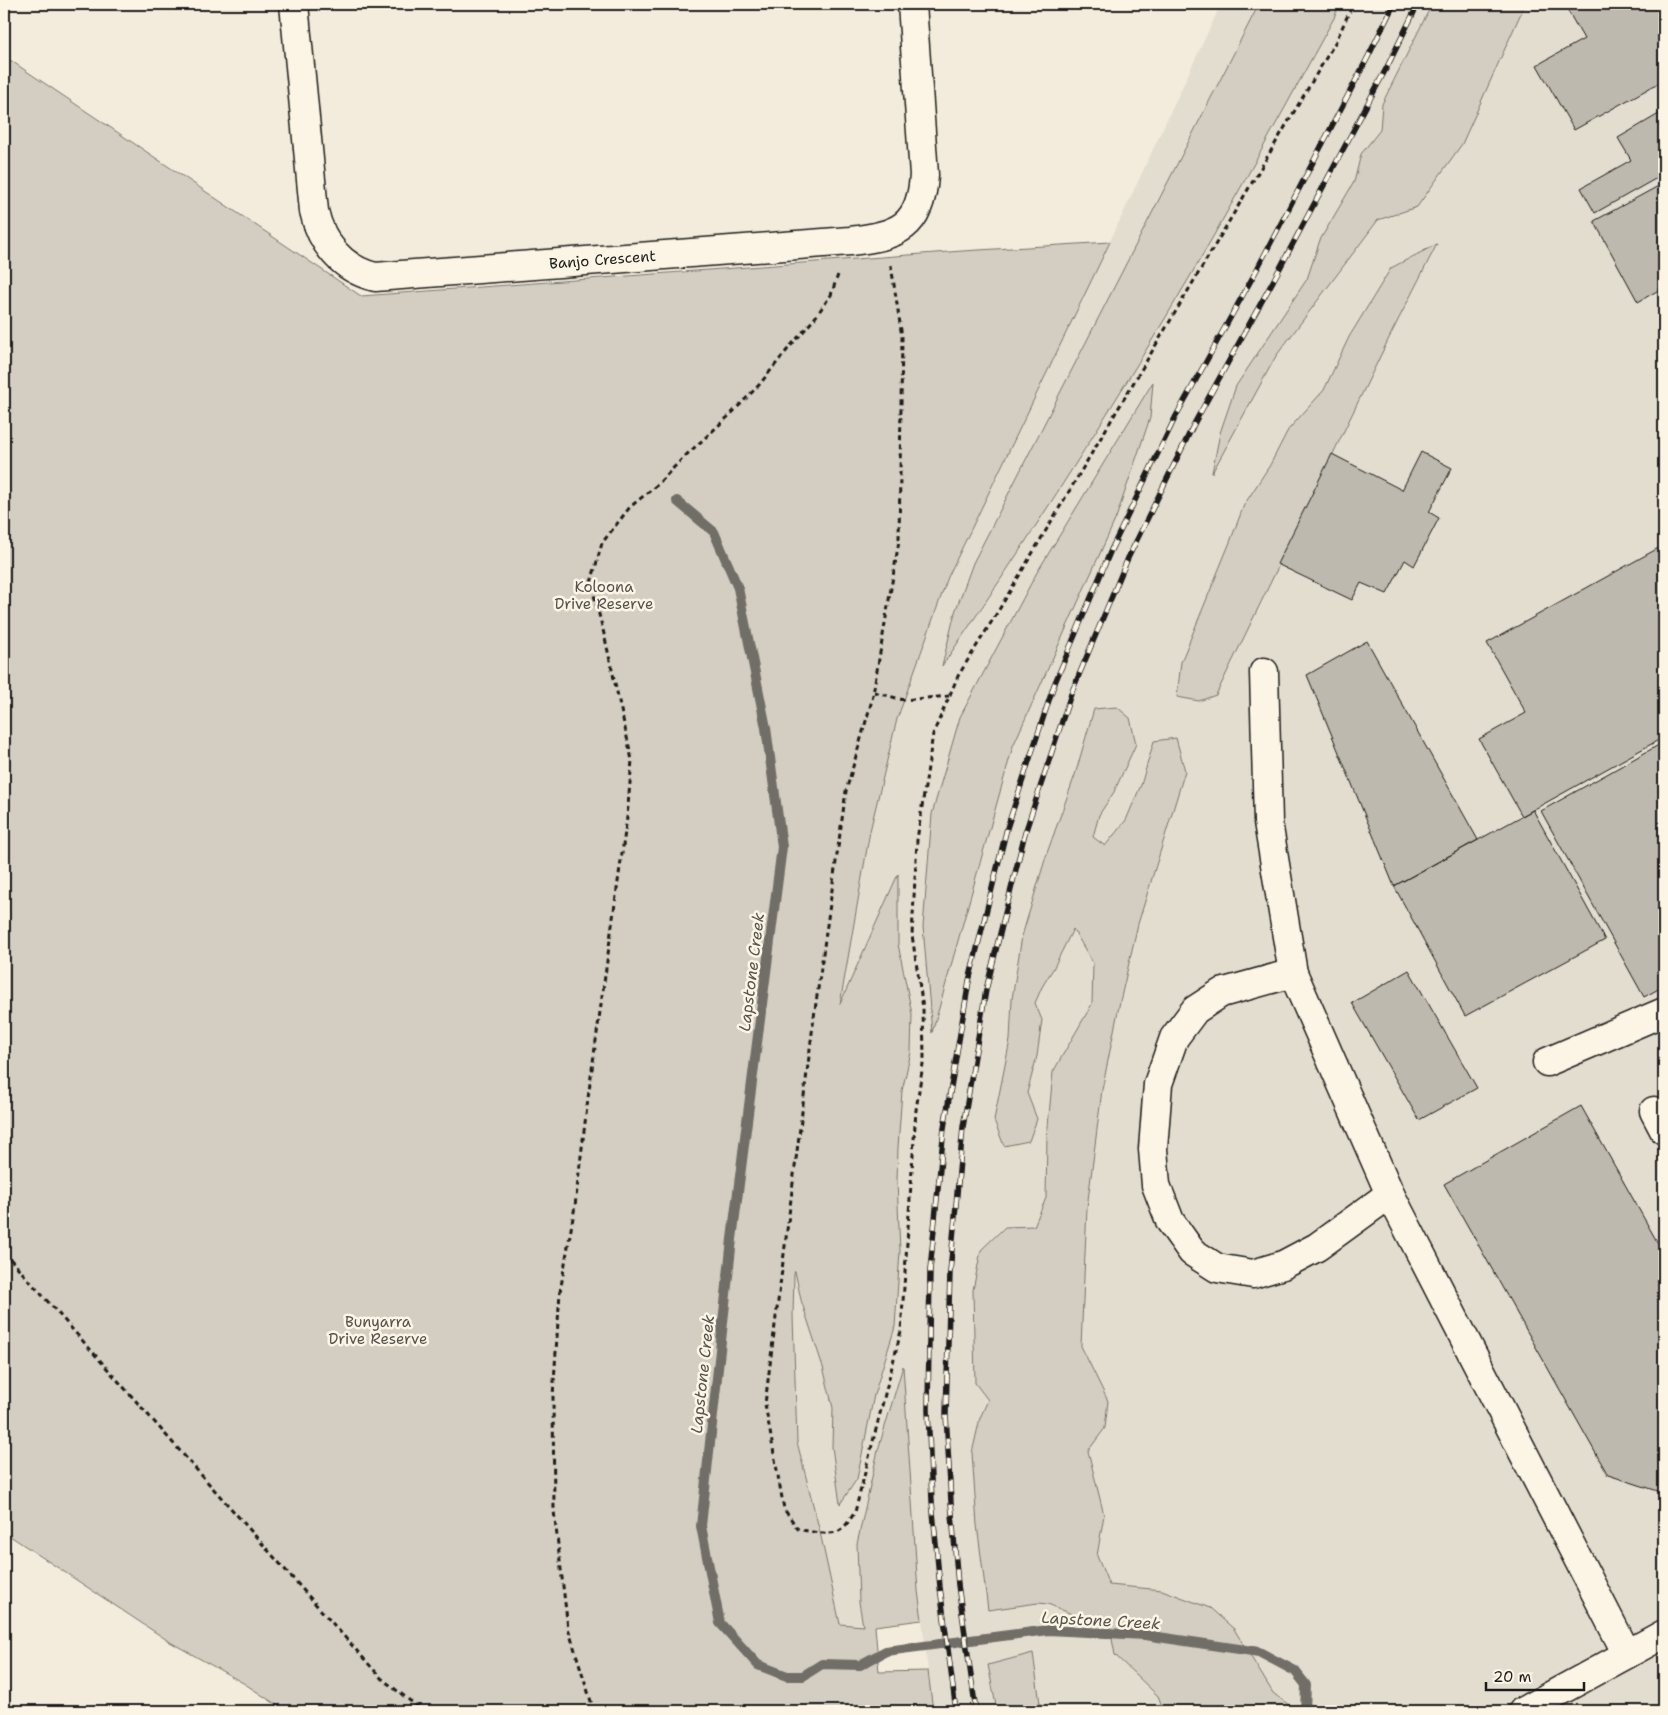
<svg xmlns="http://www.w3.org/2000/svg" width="1668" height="1715" font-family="'Shantell Sans',sans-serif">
  <rect width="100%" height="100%" fill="#f3ecdd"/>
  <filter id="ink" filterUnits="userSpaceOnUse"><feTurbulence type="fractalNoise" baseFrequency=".02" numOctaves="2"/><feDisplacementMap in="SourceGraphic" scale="10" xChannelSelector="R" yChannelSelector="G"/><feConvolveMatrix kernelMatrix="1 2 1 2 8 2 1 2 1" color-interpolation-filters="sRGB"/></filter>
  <g filter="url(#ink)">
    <!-- built -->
    <path fill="#e3ddcf" d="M1221,4H1664V1711H865L879,1672L928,1671L922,1620L863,1627L839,1624L820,1532L797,1442L793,1316L794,1228L839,1007L870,831L897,719L948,577L1105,252Z"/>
    <!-- green -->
    <path fill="#d3cec1" stroke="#78756e" d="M1259,4H1339L1334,18C1279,118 1225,219 1166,317C1095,435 1020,553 942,666L955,612L973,563Z
      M1432,4H1525L1462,144L1417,207L1378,220L1276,356L1212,473L1220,433L1236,386L1307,279L1320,240L1354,182L1361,154L1380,130L1382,104Z
      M4,56L361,296L962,251L1110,242L948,577L904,700L897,719L870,831L840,1004L898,874V944L912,1014L911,1052L902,1091L898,1148L897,1181L900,1251L895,1327L874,1395L857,1479L840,1504L832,1447L833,1408L823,1367L801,1300L795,1271L794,1274L793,1316L797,1442L820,1532L840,1624L863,1626L859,1602L857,1544L878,1450L903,1366L918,1591L922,1620L875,1626L879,1672L928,1671L933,1711H286L245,1684L170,1642L4,1532Z
      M1437,244L1391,334L1216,695L1199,701L1177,697L1181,662L1230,542L1244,505L1270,465L1288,430L1324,390L1349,337L1391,268Z
      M1153,382L1150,418L1116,518L1013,746L932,1033L923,927L932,814L960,717L1036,574Z
      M1117,707L1130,718L1136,744L1114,792L1099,815L1093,837L1105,846L1126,820L1141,785L1154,741L1176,738L1185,771L1138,924L1119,1006L1102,1090L1087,1208L1081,1346L1108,1401L1105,1428L1088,1451L1104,1515L1097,1556L1109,1585L1162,1590L1210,1608L1234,1629L1273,1693L1297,1711H1164L1158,1696L1115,1655L1109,1623L1081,1618L1048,1604L1038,1603L988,1610L977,1525L972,1453L980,1418L988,1400L975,1383L973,1290L981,1250L1005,1227L1034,1226L1046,1198L1047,1137L1053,1072L1092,1004L1093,963L1073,929L1053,969L1042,987L1035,1003L1042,1020L1037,1056L1027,1093L1037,1119L1029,1141L1004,1146L994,1120L1010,1040L1012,999L1022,936L1047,853L1075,775L1094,709Z
      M1033,1653L1041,1711H997L988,1665Z"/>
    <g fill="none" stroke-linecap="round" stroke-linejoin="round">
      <!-- stream -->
      <path stroke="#716e68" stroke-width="10" d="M677,501L714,532L738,588L766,728L782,847L732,1239L701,1526L720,1623L758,1665L787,1676H803L822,1664L860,1665L886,1651L1048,1630L1145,1635L1259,1652L1295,1671L1306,1685L1305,1711"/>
    </g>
    <!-- building -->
    <path fill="#beb9ae" stroke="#1c1c1c" d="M1564,4H1664V80L1574,130L1537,65L1584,39Z
      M1664,111V174L1595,213L1581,188L1631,160L1618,138Z
      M1664,183V287L1638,302L1594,221Z
      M1421,452L1452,468L1429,512L1439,518L1414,566L1405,560L1387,594L1361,583L1352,600L1277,564L1332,454L1402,490Z
      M1664,545V737L1522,816L1479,739L1526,713L1487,643Z
      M1367,641L1478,840L1394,886L1307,675Z
      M1664,742V986L1644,997L1541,811Z
      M1533,810L1605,940L1465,1016L1394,886Z
      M1409,970L1477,1088L1419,1120L1352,1003Z
      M1581,1106L1664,1254V1490L1661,1492L1608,1475L1444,1184Z"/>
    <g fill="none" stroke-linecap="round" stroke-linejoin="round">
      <defs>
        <g id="minor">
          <path id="s1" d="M294,4L314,211C321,243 342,269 375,277L850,241C898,236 921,227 924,175L912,4"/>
          <path d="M1264,672L1268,822L1293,973L1390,1194L1627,1654"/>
          <path d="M1293,973L1221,993L1195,1010L1174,1038L1158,1084L1153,1149L1156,1185L1170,1221L1192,1252L1217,1268L1253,1274L1283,1265L1317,1247L1390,1194"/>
          <path d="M1547,1062L1664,1012"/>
          <path d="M1654,1111L1664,1130"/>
        </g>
        <path id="major" d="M1523,1711L1664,1634"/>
      </defs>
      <!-- minor casing -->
      <use href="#minor" stroke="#1c1c1c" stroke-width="31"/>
      <!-- major casing -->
      <use href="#major" stroke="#1c1c1c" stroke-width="31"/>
      <!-- path -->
      <path stroke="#1c1c1c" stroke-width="3" stroke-dasharray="5 4" stroke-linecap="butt" d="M891,265L902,337L899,541L872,700L846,791L814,1017L765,1404L784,1509L798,1529C807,1531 830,1536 839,1531C846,1527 850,1519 855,1512L901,1331L916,1110L924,1057L923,1008L912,935L917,840L933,734L958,676L997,613L1336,41L1353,4
        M874,692L904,700L949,696
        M4,1252L381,1678L423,1711
        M594,1711L568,1628L554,1511L553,1396L560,1292L575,1206L588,1098L627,817L632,760L605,638L591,583L602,543L630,507L657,485L683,458L730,415L759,385L788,349L814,319L831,295L839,272"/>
      <!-- minor -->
      <use href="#minor" stroke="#fcf5e5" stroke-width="28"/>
      <!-- major -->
      <use href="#major" stroke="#fcf5e5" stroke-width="28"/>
      <defs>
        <path id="rail" d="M956,1711L940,1587L932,1501L928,1410L930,1270L944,1128L969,981L1007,828L1054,685L1111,550L1176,416L1255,273L1368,57L1394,4
          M976,1711L958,1585L951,1502L946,1414L950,1272L963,1127L986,990L1025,833L1071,694L1128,558L1195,422L1272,283L1387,67L1418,4"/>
      </defs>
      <!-- rail casing -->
      <use href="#rail" stroke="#1c1c1c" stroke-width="5.5"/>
      <!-- rail -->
      <use href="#rail" stroke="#fcf5e5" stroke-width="4" stroke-dasharray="11" stroke-linecap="butt"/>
    </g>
  </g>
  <g text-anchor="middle" stroke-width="5" stroke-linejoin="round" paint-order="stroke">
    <!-- street labels -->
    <g font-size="15" fill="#1c1c1c" stroke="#fcf5e5">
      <text dy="5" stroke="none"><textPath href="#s1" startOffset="531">Banjo Crescent</textPath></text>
    </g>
    <!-- park labels -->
    <g font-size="15" fill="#53514e" stroke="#fcf5e5">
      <text x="604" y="592">Koloona<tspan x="604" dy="17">Drive Reserve</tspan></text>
      <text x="378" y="1327">Bunyarra<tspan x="378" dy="17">Drive Reserve</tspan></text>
    </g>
    <!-- water labels -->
    <g font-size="16" font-style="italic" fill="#55534f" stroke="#fcf5e5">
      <text transform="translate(751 972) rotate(-83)" y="6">Lapstone Creek</text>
      <text transform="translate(702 1374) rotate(-84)" y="6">Lapstone Creek</text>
      <text transform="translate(1101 1620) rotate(3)" y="6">Lapstone Creek</text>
    </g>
  </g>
  <!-- margin -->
  <rect width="1668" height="1715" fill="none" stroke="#fcf5e5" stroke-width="20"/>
  <rect x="10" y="10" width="1648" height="1695" fill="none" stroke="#1c1c1c" stroke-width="2" filter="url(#ink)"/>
  <!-- scale -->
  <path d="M1486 1682v8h98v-8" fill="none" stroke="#1c1c1c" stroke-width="2.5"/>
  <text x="1493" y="1682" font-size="15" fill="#1c1c1c" stroke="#fcf5e5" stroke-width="4" paint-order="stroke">20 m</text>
</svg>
